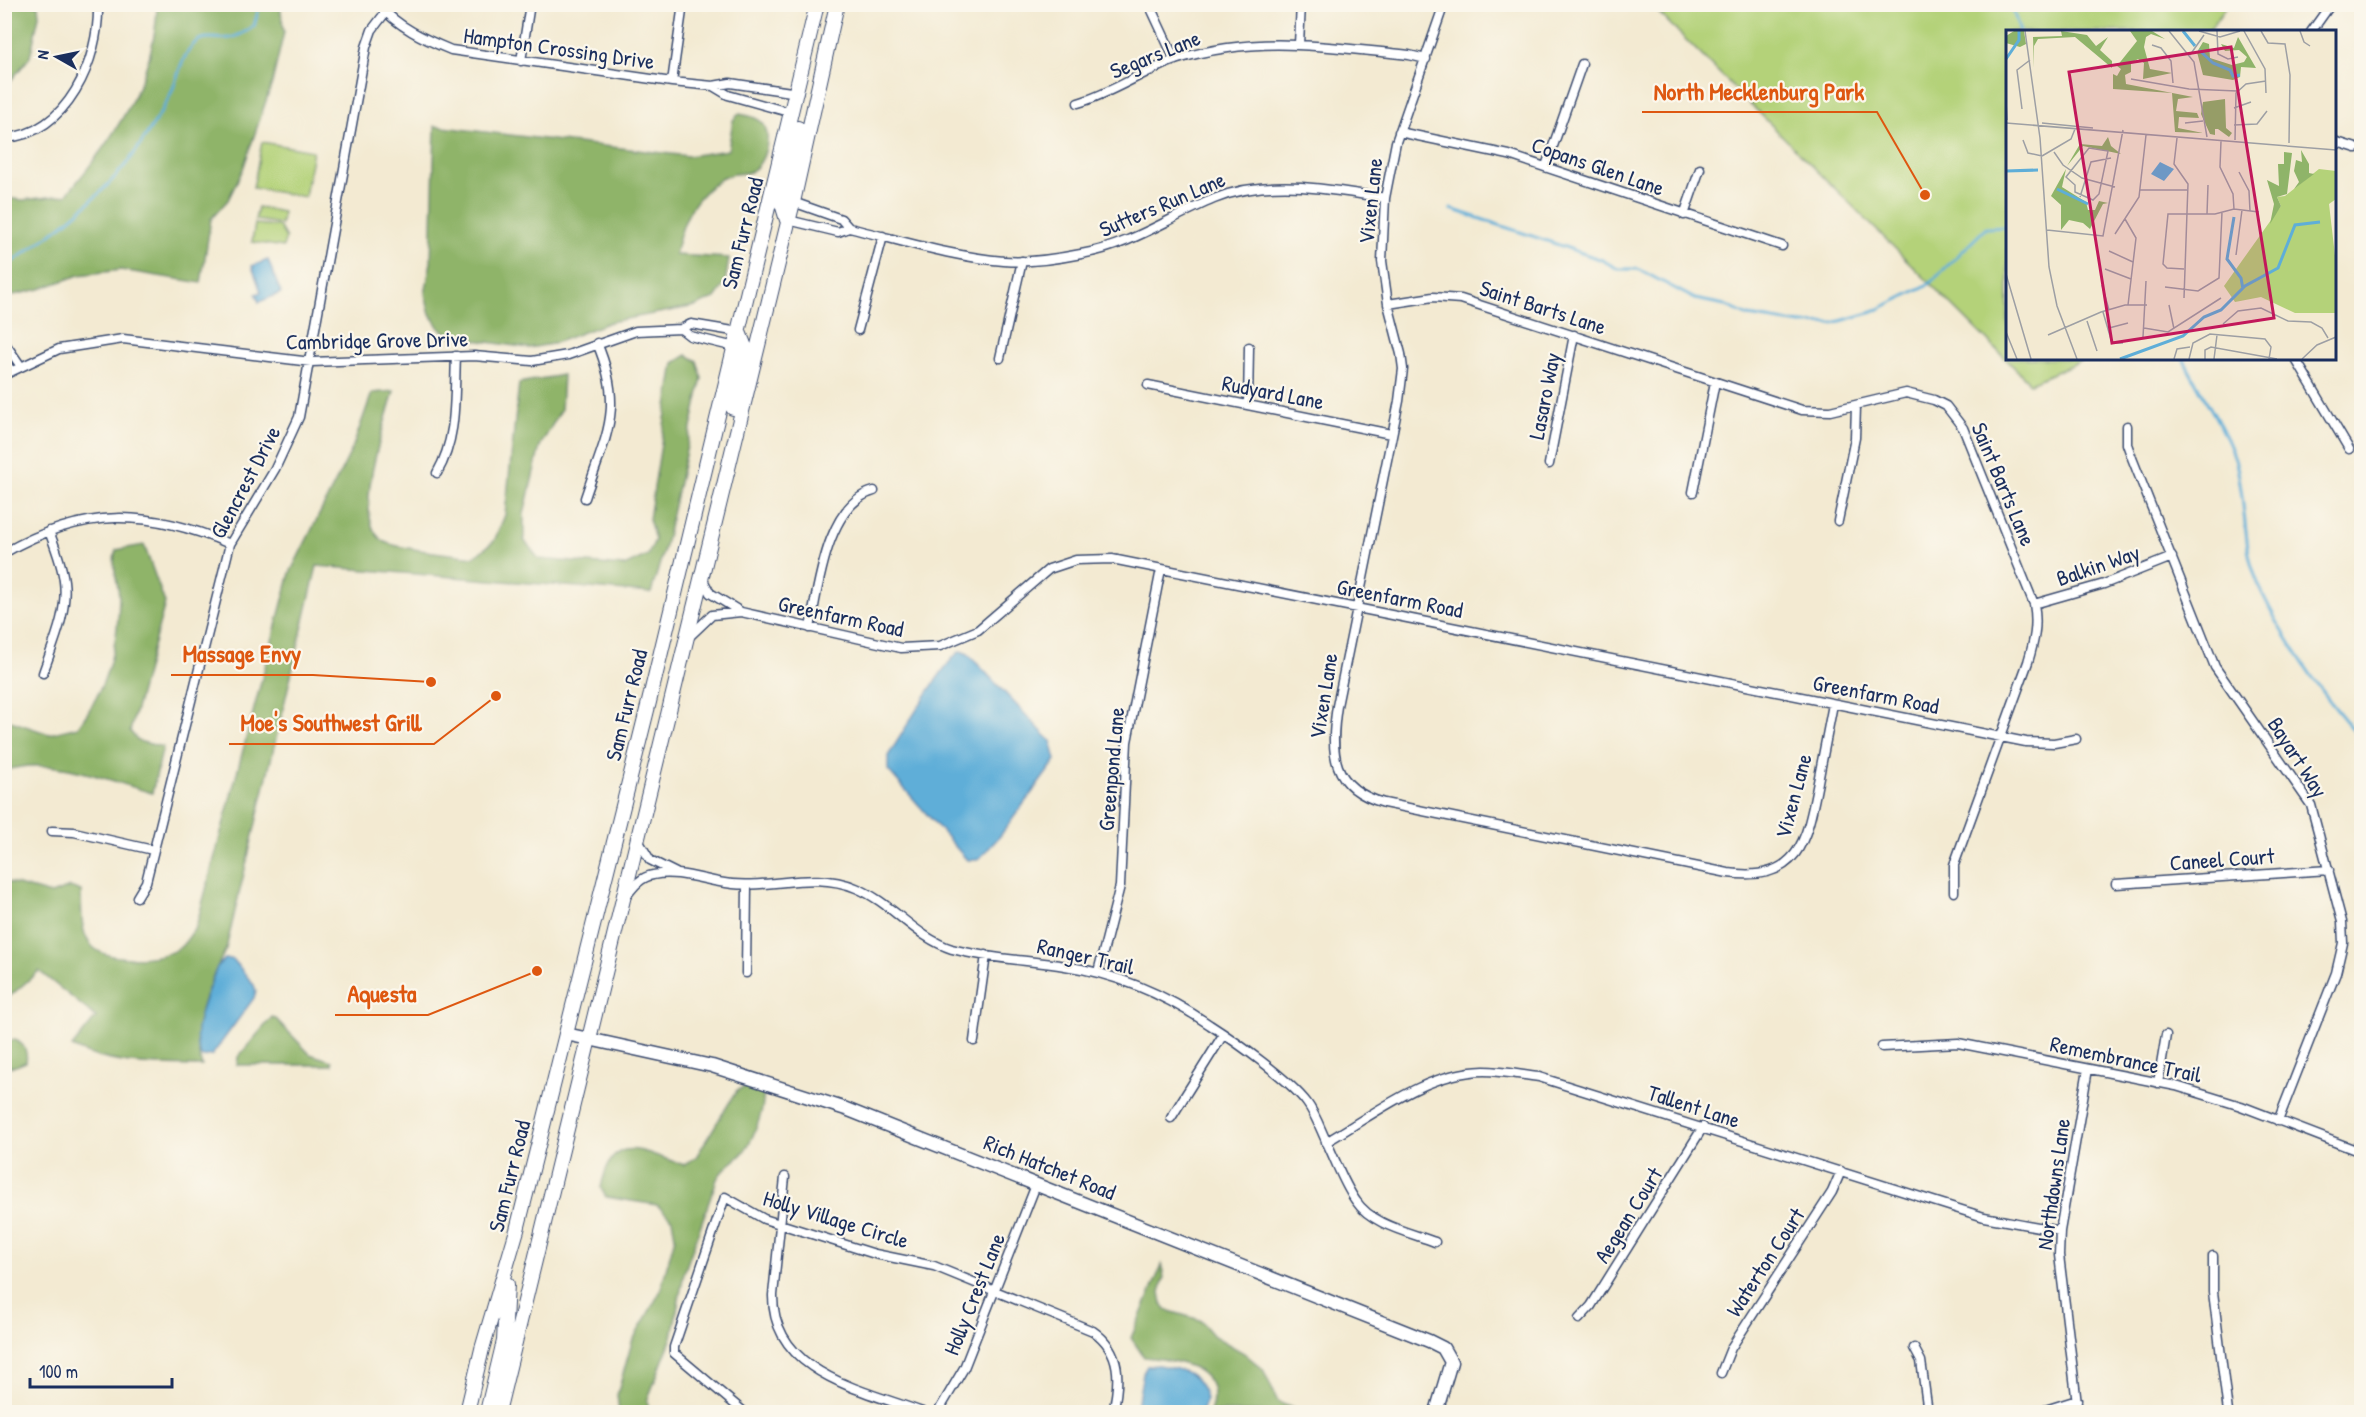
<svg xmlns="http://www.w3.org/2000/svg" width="2366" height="1417" font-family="'Patrick Hand',sans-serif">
  <rect width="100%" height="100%" fill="#fbf7ec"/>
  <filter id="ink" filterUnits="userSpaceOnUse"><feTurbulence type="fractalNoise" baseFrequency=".0167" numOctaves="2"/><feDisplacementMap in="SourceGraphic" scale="12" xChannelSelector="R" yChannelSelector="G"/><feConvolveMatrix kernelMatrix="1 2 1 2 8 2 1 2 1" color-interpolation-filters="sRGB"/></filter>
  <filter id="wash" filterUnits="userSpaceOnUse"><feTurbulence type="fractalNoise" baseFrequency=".008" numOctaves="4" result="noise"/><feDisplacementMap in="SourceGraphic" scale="24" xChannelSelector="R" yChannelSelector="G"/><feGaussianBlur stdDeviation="1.35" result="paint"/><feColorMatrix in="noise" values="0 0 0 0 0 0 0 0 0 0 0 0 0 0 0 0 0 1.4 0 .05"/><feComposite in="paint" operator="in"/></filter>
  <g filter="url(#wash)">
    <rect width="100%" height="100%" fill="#f3ead2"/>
    <!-- green -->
    <path fill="#b4d279" stroke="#68806c" stroke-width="1.5" d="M1651,5H2227L2209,31L2008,32V358L2085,359L2030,383Z
      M262,142L313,151L305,197L253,188Z
      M258,207L283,212L281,224L255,220Z
      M255,224L279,226L286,238L283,247L252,242Z"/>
    <!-- forest -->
    <path fill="#8fb469" stroke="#557264" stroke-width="1.5" d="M12,5H38L39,16L30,57L8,84H5V25Z
      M157,5H280L284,32L272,83L243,169L228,200L211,219L201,283L121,270L79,275L40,289L5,297V198L23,200L66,195C112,141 156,79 157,5Z
      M739,114C748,116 759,117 764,125C772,139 764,163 752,171C747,174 740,173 734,174C721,176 709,187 700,197C685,214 680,233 675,255L729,258L725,284L715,298L696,306L610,322L552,344L529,348L453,337L439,328L430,314L425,294L431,262L435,126L688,156L728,150L733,120Z
      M687,355L697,361L702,378L665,546L651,593L317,566L226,949C208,984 189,1028 202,1066C158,1065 112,1067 72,1047L96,1017L39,971L9,997L4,992V881L51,894L70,887L81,891C82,908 79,936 94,948C111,962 161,960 179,948C185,944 191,933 196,927L290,573L352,449L372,393L394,391C386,422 346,525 387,543C405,550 453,554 474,557L494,541L505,515L519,383L563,375L561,410L540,446L524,514V540L539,559L624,566L648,555L655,540L649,519L674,363Z
      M144,545L165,603L130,731L138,741L163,747L152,793C107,780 50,755 5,771V719L49,734L78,727C107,688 119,645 119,596C118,581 111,565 116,550Z
      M272,1017L275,1018L310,1054L332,1061V1065H237L238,1057Z
      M16,1040C24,1045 28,1051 26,1062L16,1066L5,1067V1041Z
      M748,1086L763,1090C766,1106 755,1134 746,1149C738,1161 724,1165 717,1179L684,1273L672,1337L647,1401L650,1412H619L617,1395L632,1342L660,1292L675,1237L672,1219L657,1205L606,1197L601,1188C613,1126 645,1155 685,1165L696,1157L737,1090Z
      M1162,1265L1164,1279L1160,1292L1162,1304L1166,1310L1200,1320L1214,1336L1244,1353L1263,1369L1278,1402L1301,1412H1210C1226,1366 1175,1360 1144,1357L1131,1338Z"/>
    <!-- water -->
    <path fill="#5eaed8" stroke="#3c6e9b" stroke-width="1.5" d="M268,260L281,293L259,302L256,294L261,292L252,266Z
      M961,651L968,654L1045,735L1051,741L1056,760L1000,836L978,860H967L888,770V756C901,736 946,658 961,651Z
      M225,959H233L254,985L256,991L254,998L212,1055L202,1057C186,1037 209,989 217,967Z
      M1158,1365C1182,1369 1200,1373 1206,1399L1201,1412H1136L1143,1373L1147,1366Z"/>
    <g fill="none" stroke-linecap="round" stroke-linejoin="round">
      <!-- stream -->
      <path stroke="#5eaed8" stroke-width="3" d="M2011,4L2020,32
        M1451,209L1550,242L1602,260L1618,269H1638L1695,299L1725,305L1748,316L1801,324L1833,323L1873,312L1929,284L1986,228L2008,227
        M4,267C52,236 112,190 142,142C152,126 165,108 172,91C178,76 182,55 195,43C204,34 218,40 230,38C239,36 246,32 254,26L260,4
        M2183,358C2199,392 2223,424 2235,459C2243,485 2244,526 2249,554C2258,605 2325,700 2362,739"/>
    </g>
  </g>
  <g filter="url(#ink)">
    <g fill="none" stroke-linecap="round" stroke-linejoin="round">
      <defs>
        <path id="street" d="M378,4C398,27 424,39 451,50L672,82L713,86L730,83L798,93
          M1149,4L1175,60
          M1444,4L1396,142L1385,198L1382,261L1388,304L1401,354L1403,369L1399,401L1337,706C1330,753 1331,788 1384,803L1728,873C1800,883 1807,839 1818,782C1823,756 1828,730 1833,704
          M2311,32L2331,4
          M1299,44L1301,4
          M521,61L530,4
          M672,82L683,4
          M713,86L728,95L792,113
          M1078,103C1113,93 1144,70 1178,59C1258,34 1328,47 1409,55L1426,59
          M1399,132L1509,155L1782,246
          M4,138C67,135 100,59 98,4
          M2334,141L2356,148
          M1546,166L1582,64
          M793,202L841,219L849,228
          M1684,215L1700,169
          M788,220L838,232L849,228C900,240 952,257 1004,261C1029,263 1056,259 1081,254C1130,246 1170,217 1214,199C1268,177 1330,189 1385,198
          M1388,304L1433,297L1461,299L1802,410L1830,411L1906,393L1934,400L1946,406L1963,428L2034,604C2038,625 2034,642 2028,662L1954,865V892
          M681,329L690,336L735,347
          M858,330L883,236
          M4,342L20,365
          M1000,358L1022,261
          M2295,358L2349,449
          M4,359L11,371
          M4,375L59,349L123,339L311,362L474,356L532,361L568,355L636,331L681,329L691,324L739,332
          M1148,385L1391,434
          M1248,405L1249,347
          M2127,426V444L2132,458L2215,667L2311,805L2342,922L2343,943L2336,973L2278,1121
          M1549,464L1574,335
          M437,473C458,437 454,396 456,356
          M1693,492L1715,382
          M585,498C606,434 625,409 597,343
          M1838,521L1855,438L1856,406
          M4,553C83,507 148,509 230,544
          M702,578L710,593L741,612
          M2034,604L2104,584L2172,557
          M810,628C818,588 827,503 874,491
          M690,636L712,615L741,612L901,648L940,646L978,630L1049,569L1076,560L1112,559L2026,742L2054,743L2076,739
          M43,673C53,644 68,612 64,581C62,564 55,547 49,531
          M52,831L74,832L153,850
          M638,840L650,860L676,873
          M2116,884L2329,870
          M627,895C634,886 641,877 653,875C679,869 707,882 733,884C775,888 814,871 856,888C891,902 915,937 952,949C989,959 1028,960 1065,966C1118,974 1166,995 1210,1025C1235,1041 1290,1080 1307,1103C1316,1115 1321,1131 1328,1145C1337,1164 1344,1184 1356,1201C1372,1225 1409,1232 1435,1242
          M137,897L146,882L230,544L275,469L299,417L366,47L372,30L385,13
          M1098,972L1120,886L1127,742L1161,569
          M746,973L747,885
          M974,1041L986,955
          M1882,1047L1958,1043L2176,1086L2241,1106L2353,1149
          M2158,1083L2166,1035
          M1171,1118L1223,1035
          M1326,1142C1375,1114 1426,1072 1484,1071C1503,1071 1521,1075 1539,1077L1984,1217L2060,1231
          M785,1177L773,1295C772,1374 864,1390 922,1412
          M2213,1256V1292L2228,1412
          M1579,1319L1591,1306L1703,1127
          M1914,1348L1921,1361L1928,1412
          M1721,1373L1731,1348L1832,1192L1841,1171
          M744,1412L674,1353V1347L725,1197L764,1219L875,1254L934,1266L1093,1331C1122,1351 1120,1381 1113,1412
          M938,1412L964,1368L1036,1185
          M2039,1412L2077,1400
          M2078,1412L2059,1255L2060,1231L2088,1069"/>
        <path id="secondary" d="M566,1034L712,1066L846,1109L1429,1341L1443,1348L1451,1362L1436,1412"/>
        <path id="primary" d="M787,220L782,204L798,128
          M733,408L745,347L739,332
          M467,1412L482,1349L517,1230L649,702L817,4
          M487,1412L504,1341L507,1284
          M498,1412L793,202L837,4"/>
      </defs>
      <!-- street casing -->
      <use href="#street" stroke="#3b4b6f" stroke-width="11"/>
      <!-- secondary casing -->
      <use href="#secondary" stroke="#3b4b6f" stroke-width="15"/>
      <!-- primary casing -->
      <use href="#primary" stroke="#3b4b6f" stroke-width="16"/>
      <!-- street -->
      <use href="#street" stroke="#fff" stroke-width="8"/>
      <!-- secondary -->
      <use href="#secondary" stroke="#fff" stroke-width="12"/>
      <!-- primary -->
      <use href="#primary" stroke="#fff" stroke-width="14"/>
    </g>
  </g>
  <g text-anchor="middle" stroke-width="4.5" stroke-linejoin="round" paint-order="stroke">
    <!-- street labels -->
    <g font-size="22" fill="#1b2f5e" stroke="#fbf7ec">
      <text transform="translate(559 48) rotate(8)" y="8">Hampton Crossing Drive</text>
      <text transform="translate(1155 54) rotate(-22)" y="8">Segars Lane</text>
      <text transform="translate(1598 166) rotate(19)" y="8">Copans Glen Lane</text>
      <text transform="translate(1370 201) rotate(-84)" y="8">Vixen Lane</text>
      <text transform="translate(1162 204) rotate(-23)" y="8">Sutters Run Lane</text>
      <text transform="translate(742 233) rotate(-76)" y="8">Sam Furr Road</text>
      <text transform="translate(1543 307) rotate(18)" y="8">Saint Barts Lane</text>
      <text transform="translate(377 340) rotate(-1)" y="8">Cambridge Grove Drive</text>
      <text transform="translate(1273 392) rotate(11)" y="8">Rudyard Lane</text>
      <text transform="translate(1544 396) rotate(-79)" y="8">Lasaro Way</text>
      <text transform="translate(245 482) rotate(-62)" y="8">Glencrest Drive</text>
      <text transform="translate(2004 484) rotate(67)" y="8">Saint Barts Lane</text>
      <text transform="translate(2098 565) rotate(-19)" y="8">Balkin Way</text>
      <text transform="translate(1400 598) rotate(11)" y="8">Greenfarm Road</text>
      <text transform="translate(841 616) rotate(12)" y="8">Greenfarm Road</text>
      <text transform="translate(1876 694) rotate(11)" y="8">Greenfarm Road</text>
      <text transform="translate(1323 696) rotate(-81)" y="8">Vixen Lane</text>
      <text transform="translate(626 705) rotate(-76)" y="8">Sam Furr Road</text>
      <text transform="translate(2298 757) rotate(57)" y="8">Bayart Way</text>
      <text transform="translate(1111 769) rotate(-85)" y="8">Greenpond Lane</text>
      <text transform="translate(1793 796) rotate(-75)" y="8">Vixen Lane</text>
      <text transform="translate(2222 859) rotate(-4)" y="8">Caneel Court</text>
      <text transform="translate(1086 956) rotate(13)" y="8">Ranger Trail</text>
      <text transform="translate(2126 1059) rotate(12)" y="8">Remembrance Trail</text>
      <text transform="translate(1694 1106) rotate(18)" y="8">Tallent Lane</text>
      <text transform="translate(1050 1167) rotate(22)" y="8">Rich Hatchet Road</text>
      <text transform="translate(509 1176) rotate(-76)" y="8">Sam Furr Road</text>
      <text transform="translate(2053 1184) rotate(-82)" y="8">Northdowns Lane</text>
      <text transform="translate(1628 1215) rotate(-58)" y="8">Aegean Court</text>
      <text transform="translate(836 1219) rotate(17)" y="8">Holly Village Circle</text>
      <text transform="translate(1765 1262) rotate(-57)" y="8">Waterton Court</text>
      <text transform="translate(974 1294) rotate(-68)" y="8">Holly Crest Lane</text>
    </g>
  </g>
  <!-- overview -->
  <g transform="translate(2006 30)">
    <rect width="330" height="330" fill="#f3ead2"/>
    <path d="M313,139L330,141V169L323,174L330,234V283H289L255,267L229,272L218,256L275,176L271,167L279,166Z" fill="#b4d279"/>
    <path d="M8,1H18L20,14L14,17L0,13V6ZM55,1L81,5L90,16L102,7L94,20L106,31V38L69,7L32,9L28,16V38L27,7L56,6ZM124,1H146L159,9L145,4L140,7L138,17L144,39L166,43L137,49L138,33L132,29L125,33V42L119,45L120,54L187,67L172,69L170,81L191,83L193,88L173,87L172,98L197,103L169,102L166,63L107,59V44L111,46L115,39L111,36L131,11ZM232,7L250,38L235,37L234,47L227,50L197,45L191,22L197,12L203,14L204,28L226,35L238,32L241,27L233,20L219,21L215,14L228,18ZM219,69L220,98L226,103L223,107L212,99H209V105L204,104L195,84L197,72ZM102,107L105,116L115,124L77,116L61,136L74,114L96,116ZM295,120L303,134V143L308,144L288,159L293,152L288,141L290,130L296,132ZM278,122L286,123L281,164L271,167L275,176L264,194L268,174L261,150L273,156L272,134H278ZM60,139L56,157L80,172L82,180H89L93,171L102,173L97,174L84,199L77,193L63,190L55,200V175L45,166Z" fill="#8fb469"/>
    <path d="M154,132L168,139L158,151L145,144Z" fill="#5eaed8"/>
    <path fill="none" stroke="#5eaed8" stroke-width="3" d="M177,1L189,16M193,20L207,33L224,40L227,46L234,45M0,29L13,10V1M0,141L32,140M51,159L82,174M228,187L221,229L235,248L237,259M114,329L177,306L198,287L215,280L239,256L272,238L289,195L314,192"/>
    <path fill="none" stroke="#9d9fa4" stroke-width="1.5" d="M19,1L34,108L43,237L51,276L71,329M163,1L188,32L201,107M193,1L214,7L234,1M211,1L212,24L222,29L232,27M238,1L259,39L260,63M255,1L262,13L279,14L284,45L283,113M294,1L298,12L304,16M146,15L155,18L165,31L167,53M184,25L198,5M125,49L183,59L231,61M0,71L1,90M228,78L245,72M16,79L11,40L24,30M0,93L330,120M36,93L87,98M179,93L197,91M228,95L251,94L261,81M171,108L168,134L182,154L178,268M17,110L22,123L36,126M229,110L230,63L240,54L260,51M215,111L214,137L227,164L228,179M83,118L102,121L93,164L87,170L69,162V155L60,147ZM48,122L57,135L76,148L109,157M36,126L65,109L69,99M233,142L243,161L244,181M134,160H181M74,167L85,132L105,128M201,184L202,155M119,189L130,208L122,275M41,200L97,206L117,100M109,204L133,167L140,105M103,221L127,232M230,225L236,180M99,239L125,249M178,239L161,238L157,234L162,184H209L228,179L253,182M0,244L25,329M96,255L103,280M159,257L192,261L213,248L216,182M163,275L168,299M97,282L106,313H117M81,291L91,321M217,294L232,281L255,278L282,291L305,292L316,298L322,308M103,298L122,293M138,298L162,302L215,268M0,302L11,329M42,305L95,282L119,275H141M137,307L140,251M168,329L171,319L184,317M183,329L187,313L204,304L259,309L265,317L263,329M199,329V320L205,317L271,329M208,329L211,305M296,329L311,315L330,307"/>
    <path fill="#c2185b" fill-opacity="0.15" stroke="#c2185b" stroke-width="3" d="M225,17L268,288L106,313L63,42Z"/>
    <rect width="330" height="330" fill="none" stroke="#1b2f5e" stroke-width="3"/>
  </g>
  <!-- callouts -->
  <path fill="none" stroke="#de5710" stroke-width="2" d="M1925 195L1877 112H1642M431 682L313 675H171M496 696L434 744H229M537 971L428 1015H335"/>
  <g fill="#de5710" stroke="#fbf7ec" stroke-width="2">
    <circle cx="1925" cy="195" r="6"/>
    <circle cx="431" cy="682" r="6"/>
    <circle cx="496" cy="696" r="6"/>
    <circle cx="537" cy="971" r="6"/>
  </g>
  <g font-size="24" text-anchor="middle" font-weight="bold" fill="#de5710" stroke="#fbf7ec" stroke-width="4.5" stroke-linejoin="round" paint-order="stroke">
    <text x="1759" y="100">North Mecklenburg Park</text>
    <text x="242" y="662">Massage Envy</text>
    <text x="331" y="731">Moe's Southwest Grill</text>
    <text x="382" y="1002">Aquesta</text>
  </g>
  <!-- margin -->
  <rect width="2366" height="1417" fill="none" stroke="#fbf7ec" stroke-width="24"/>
  <!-- north arrow -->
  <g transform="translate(57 57) rotate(279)" stroke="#fbf7ec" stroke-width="4.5" paint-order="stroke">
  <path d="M0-4.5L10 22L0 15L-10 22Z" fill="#1b2f5e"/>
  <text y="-9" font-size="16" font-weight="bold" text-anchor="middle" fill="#1b2f5e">N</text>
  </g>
  <!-- scale -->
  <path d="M30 1378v9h142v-9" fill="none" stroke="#1b2f5e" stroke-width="3"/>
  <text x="39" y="1378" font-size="18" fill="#1b2f5e" stroke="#fbf7ec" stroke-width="4.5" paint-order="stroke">100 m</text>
</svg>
